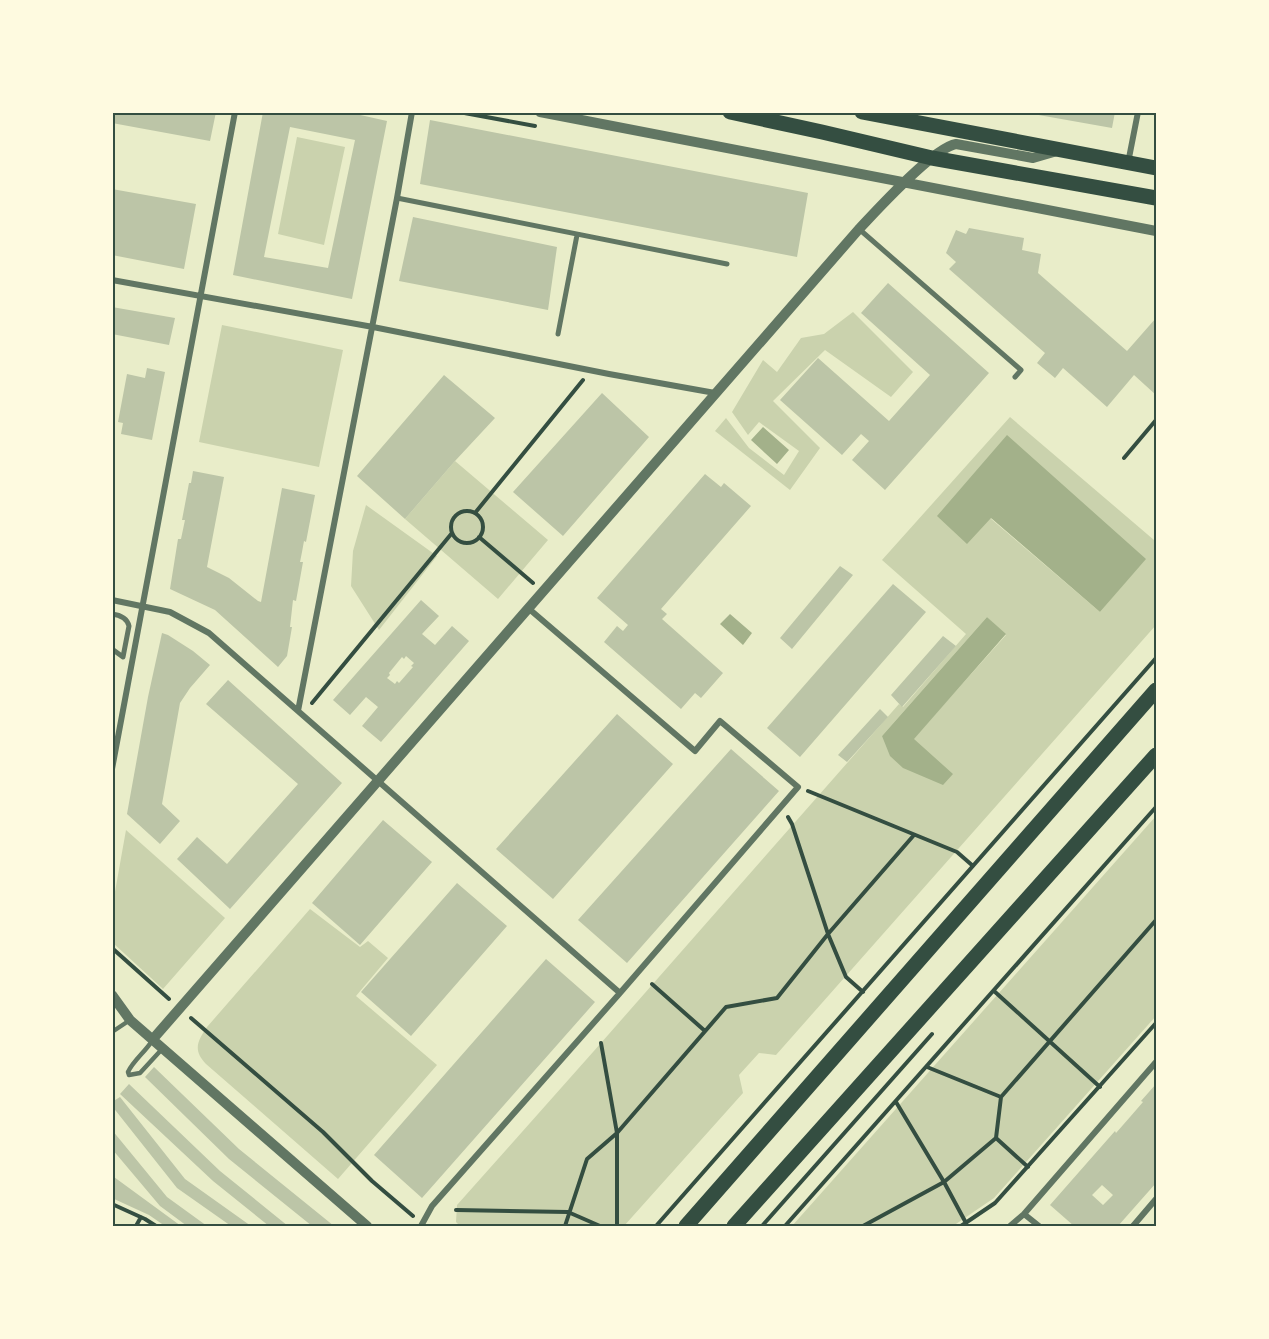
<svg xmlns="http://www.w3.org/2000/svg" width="1269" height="1339" font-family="'Crimson Pro',serif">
  <rect width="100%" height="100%" fill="#e9edc9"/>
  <!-- green -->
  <path fill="#cad2ad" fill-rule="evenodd" d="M297,137L345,147L324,245L278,234Z
    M853,312L913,372L891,397L825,350L773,401L820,448L790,490L715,431L726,418L749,448L784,475L799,451L759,422L748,435L732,412L763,360L777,372L801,338L824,334Z
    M222,325L343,350L319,467L199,442Z
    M1010,417L1154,540L1156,539V625L776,1055L759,1053L739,1075L743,1093L624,1226H460L456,1222L457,1205L601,1043L899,704L903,707L966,634L882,560ZM990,518L1145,559L1100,612ZM987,617L1006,635L913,739L882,736Z
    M455,461L548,540L498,599L405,519Z
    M366,505L437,556L379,630L351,586L353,551Z
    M1156,816V1016L994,1198L953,1226H792Z
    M126,830L225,918L163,989L113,943V903Z
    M310,909L360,947L368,941L388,958L356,996L437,1065L338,1179L206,1064C193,1050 197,1042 207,1027Z"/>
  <!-- water -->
  <path fill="#a3b18a" d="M763,427L789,450L777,464L751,440Z
    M1007,435L1146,559L1100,612L991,518L967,544L937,516Z
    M730,614L752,633L743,645L720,624Z
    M987,617L1006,634L914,739L953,774L943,785L903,768L890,756L882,736Z"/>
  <!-- building -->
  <path fill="#bcc5a7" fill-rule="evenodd" d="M112,112H216L210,141L112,123Z
    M263,112H347L387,121L352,299L233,275ZM290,127L355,140L328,268L264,257Z
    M1033,112H1115L1112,128L1033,114Z
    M430,120L808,193L797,257L420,184Z
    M112,189L196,204L184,269L112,255Z
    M413,217L557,247L548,310L399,281Z
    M969,228L1024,238L1022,250L1041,254L1038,273L1127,351L1156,318V395L1134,375L1107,407L1063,368L1055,378L1037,363L1045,353L949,269L956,262L946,253L956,230L966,234Z
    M888,283L989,373L885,490L852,460L869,441L861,434L842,455L780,400L818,358L889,421L930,375L861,313Z
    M112,307L175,318L169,345L112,334Z
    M147,368L165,372L152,440L121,434L123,423L118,422L127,374L145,378Z
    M444,375L495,418L455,461L405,519L357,476Z
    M602,393L649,437L563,536L513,492Z
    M193,471L224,477L207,567L229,578L258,601L261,602L282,488L315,495L306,542L304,541L302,552L300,562H303L296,601L293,600L290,627H292L287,656L278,667L215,610L170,589L178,539H181L185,520H182L189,483H191Z
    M705,474L721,487L724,483L751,506L661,609L667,614L662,619L723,673L701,698L695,693L681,709L604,642L617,626L623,631L628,625L597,598Z
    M840,566L853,575L792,649L780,638Z
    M893,584L926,612L800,757L767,728Z
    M421,600L439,616L422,634L435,645L452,626L469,641L381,742L362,726L378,707L366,697L350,715L333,700ZM406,656L414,663L411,666L413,667L399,683L397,681L395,684L387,678L390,675L389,673L402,657L404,659Z
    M162,633L168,635L193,651L210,665L190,688L180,703L162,804L180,821L160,844L127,814L148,697Z
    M943,636L956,646L902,707L891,695Z
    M228,680L342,783L230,909L177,859L197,837L227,864L298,784L206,704Z
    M880,709L888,717L847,762L838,755Z
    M617,714L673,764L553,899L496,849Z
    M731,749L779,791L627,963L578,920Z
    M383,820L432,862L360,945L312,903Z
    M457,883L507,926L411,1036L361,992Z
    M546,959L595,1002L422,1198L374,1155Z
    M154,1067L239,1149L334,1226H312L229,1159L145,1077Z
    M129,1084L220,1171L288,1226H269L213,1181L120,1094Z
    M1156,1084V1183L1118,1226H1074L1050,1205L1115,1131L1116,1133L1130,1117L1143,1102L1141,1101ZM1102,1185L1113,1195L1103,1205L1092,1195Z
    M120,1097L185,1179L251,1226H231L177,1188L112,1106V1102Z
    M112,1130L167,1197L207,1226H187L160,1206L112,1149Z
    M114,1177L181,1226H165L149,1215L112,1198V1180Z"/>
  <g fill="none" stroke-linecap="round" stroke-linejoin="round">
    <!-- path -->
    <path stroke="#344e41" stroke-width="4" d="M459,112L535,126
      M1124,458L1156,420
      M451 527a16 16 0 1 1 32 0a16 16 0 1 1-32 0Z
      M475,513L583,380
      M479,537L533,583
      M312,703L452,533
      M808,791L957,852L973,866
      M788,817L792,824L828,934L846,977L863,992
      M112,948L169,999
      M652,984L705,1031
      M994,991L1100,1087
      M191,1018L323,1132L372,1181L413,1216
      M601,1043L617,1133V1226
      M927,1067L1001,1097
      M896,1102L944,1182L966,1223
      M996,1138L1028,1167
      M112,1204L145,1219L156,1226
      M456,1210L568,1212L600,1226
      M136,1226L141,1217
      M565,1226L587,1159L617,1133L726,1007L777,998L828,934L914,835
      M656,1226L1156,658
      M762,1226L932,1034
      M785,1226L1156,807
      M863,1226L944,1182L996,1138L1001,1097L1156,920
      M961,1226L995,1203L1156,1023"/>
    <!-- service -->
    <path stroke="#617663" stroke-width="4.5" d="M112,1032L130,1020
      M152,1041C145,1052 133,1061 128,1072L129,1075L140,1073L163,1048"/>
    <!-- pedestrian -->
    <path stroke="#617663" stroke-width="5" d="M397,198L727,264
      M859,229L1021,370L1015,377
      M558,334L577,235
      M112,614C120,615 127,618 129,626L123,657L112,649"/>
    <!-- minor -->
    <path stroke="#617663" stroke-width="6" d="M1128,163L1138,112
      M112,280L373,327L609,374L715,393
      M112,600L170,612L209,633L620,993
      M298,711L397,198L412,112
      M112,769L235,112
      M1024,1214L1039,1226
      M421,1226L432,1206L620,993L798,787L720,721L695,751L528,608
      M1010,1226L1024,1214L1156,1062
      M1133,1226L1156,1199"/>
    <!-- tertiary -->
    <path stroke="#617663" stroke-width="10" d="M540,112L1156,231
      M112,995L130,1020L367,1226
      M153,1039L859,229C877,210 933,148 956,144L1033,158L1057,151"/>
    <!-- primary -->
    <path stroke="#344e41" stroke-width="15" d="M730,112L822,132L932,158L1156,198
      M862,112L1156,168
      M686,1226L1156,690
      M734,1226L1156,755"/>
  </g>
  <!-- border -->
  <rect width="1269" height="1339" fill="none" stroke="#fefae0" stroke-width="228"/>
  <rect x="114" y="114" width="1041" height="1111" fill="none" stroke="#344e41" stroke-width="2"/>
</svg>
